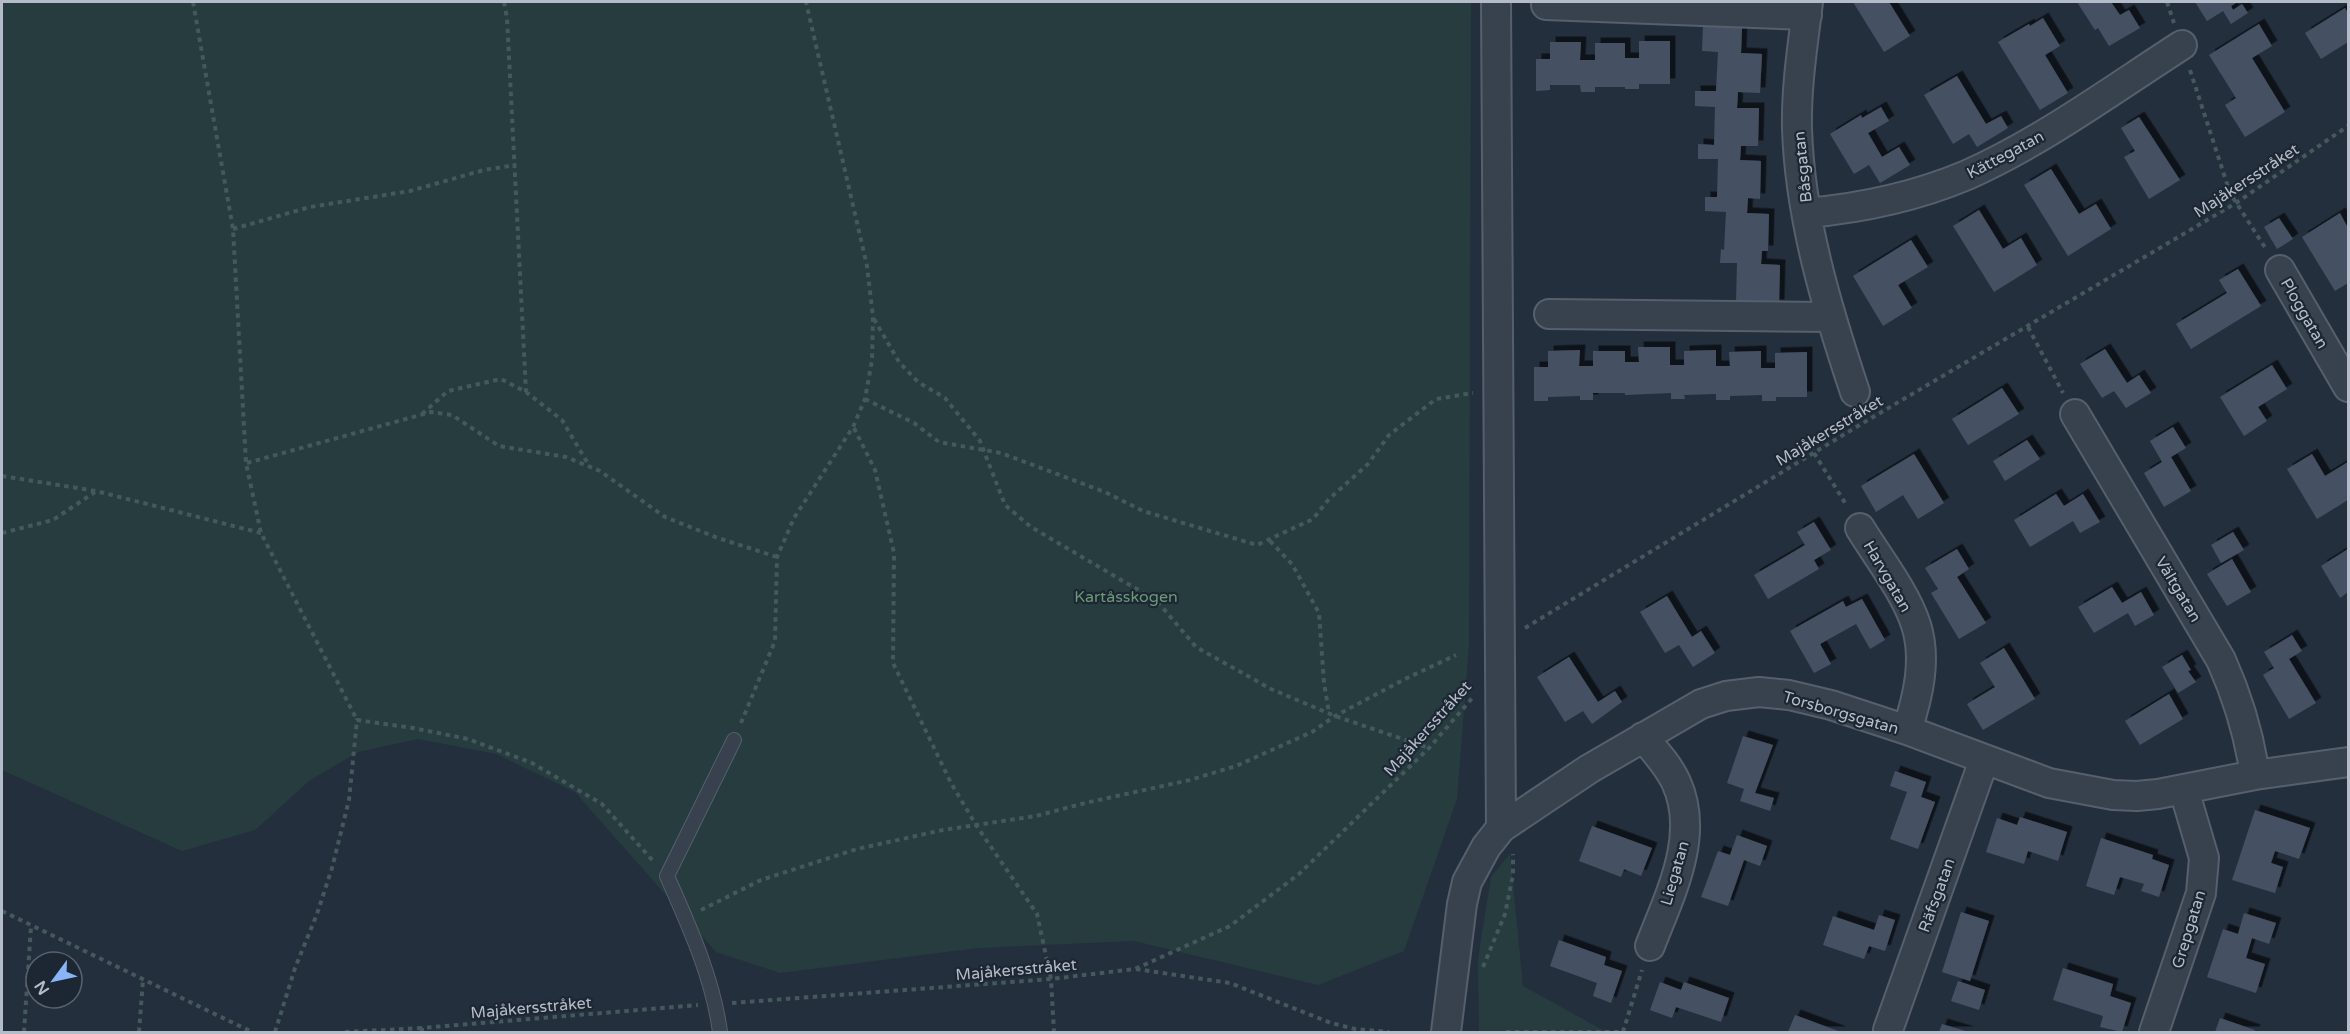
<svg xmlns="http://www.w3.org/2000/svg" width="2350" height="1034" font-family="'Varela Round',sans-serif">
  <defs>
    <filter id="shadow"><feDropShadow dx="5.5" dy="-5.5" stdDeviation="0" flood-color="#0009"/></filter>
  </defs>
  <rect width="100%" height="100%" fill="#242f3e"/>
  <!-- green -->
  <path fill="#263c3f" d="M2,2H1471L1469,645L1457,799L1404,951L1318,985L1134,941L978,948L780,973L716,952L575,792L496,754L418,739L358,752L309,781L255,830L182,851L2,770Z
    M1510,854L1523,986L1601,1029L1614,1032H1479L1478,959L1491,877Z"/>
  <!-- building -->
  <path fill="#455162" filter="url(#shadow)" d="M1853,2H1889L1910,36L1884,52Z
    M2077,2H2111L2120,15L2129,10L2140,28L2109,46L2098,28L2095,30Z
    M2195,2H2235L2236,3L2231,6L2233,10L2242,4L2248,13L2231,24L2223,11L2207,21Z
    M2345,8L2348,13V42L2321,59L2305,33Z
    M2043,18L2060,46L2045,55L2068,93L2040,110L1998,42L2029,24L2030,26Z
    M2259,24L2272,46L2252,58L2285,112L2245,137L2225,105L2236,98L2209,55Z
    M1703,26L1742,28L1741,53L1762,54L1760,93L1738,92L1737,108H1759L1758,146H1741L1740,160L1761,161L1760,199L1748,198L1747,213L1769,214L1768,251H1762L1761,264L1780,265L1779,305L1736,303L1737,263H1720L1721,249L1724,250L1726,212L1705,211V197H1717L1718,159H1698V144L1714,145L1715,107L1695,106V91H1716L1718,52L1702,51Z
    M1639,41H1670V84H1639V89H1625V87H1595V92H1581L1580,85H1550V90L1536,91V59H1550V42H1581L1580,60H1595V43H1625V58H1639Z
    M1957,76L1986,124L2001,116L2008,128L1977,147L1969,134L1953,144L1924,95Z
    M1881,107L1889,121L1868,133L1882,157L1899,147L1910,165L1880,183L1869,165L1854,174L1830,134L1861,115L1862,118Z
    M2139,117L2180,180L2149,199L2124,157L2135,151L2121,128Z
    M2051,169L2079,214L2096,204L2111,229L2068,256L2024,185Z
    M1979,210L2003,249L2021,238L2037,265L1994,292L1953,226Z
    M2340,213L2348,228V283L2335,291L2302,237Z
    M2279,218L2293,239L2277,249L2264,227Z
    M1911,240L1928,267L1898,285L1912,308L1883,326L1853,276Z
    M2238,269L2261,306L2191,349L2176,324L2227,293L2219,280Z
    M1638,347H1670V365H1684V351L1716,350V366H1730L1729,352L1761,351V368H1775V353L1807,352V397H1776V401H1762V395L1730,396V400H1716V394L1684,395L1685,399H1671V393L1625,395V393H1593V400H1580V396L1548,397V401H1534V367H1548V351L1580,350L1579,366H1593V351H1625V362H1639Z
    M2105,349L2127,383L2139,375L2151,393L2126,408L2114,391L2102,398L2080,364Z
    M2272,365L2287,389L2258,407L2267,421L2244,436L2220,397Z
    M2002,388L2019,414L1968,445L1952,419Z
    M2173,427L2186,448L2171,457L2191,491L2164,507L2144,473L2162,462L2150,441Z
    M2027,440L2040,459L2005,481L1993,461Z
    M1914,454L1944,503L1918,519L1903,495L1876,512L1861,486Z
    M2312,454L2325,476L2348,462V500L2317,519L2287,469Z
    M2056,494L2064,506L2083,494L2100,522L2080,533L2073,521L2030,547L2014,520Z
    M1814,522L1831,550L1814,560L1819,569L1768,599L1754,575L1805,545L1797,532Z
    M2233,532L2244,550L2221,563L2211,545Z
    M1957,549L1969,569L1957,577L1986,623L1959,639L1931,593L1938,589L1925,568Z
    M2348,549V592L2340,598L2321,566Z
    M2232,559L2251,592L2227,606L2207,574Z
    M2112,587L2122,603L2141,592L2154,615L2135,626L2128,613L2094,633L2078,607Z
    M1667,596L1692,637L1701,631L1715,653L1693,667L1679,645L1665,653L1640,612Z
    M1862,599L1885,640L1870,649L1856,624L1820,644L1831,664L1814,673L1790,631L1843,601L1846,607Z
    M2292,635L2302,651L2289,659L2316,703L2289,719L2263,675L2274,668L2264,652Z
    M2004,648L2035,699L1983,730L1967,704L1995,687L1980,663Z
    M2182,655L2191,670L2188,671L2196,682L2178,693L2162,667Z
    M1569,657L1598,702L1615,691L1622,702L1592,724L1583,711L1565,722L1537,677Z
    M2169,694L2183,719L2140,745L2125,721Z
    M1743,736L1773,745L1755,793L1774,798L1770,811L1740,801L1744,789L1727,783Z
    M1895,771L1926,782L1921,797L1935,802L1918,849L1890,839L1907,792L1890,786Z
    M2255,810L2310,828L2299,859L2275,851L2271,863L2283,867L2275,893L2232,880Z
    M2020,817L2067,832L2058,861L2028,851L2024,864L1986,852L1997,818L2017,825Z
    M1592,826L1652,848L1641,876L1624,869L1621,877L1579,861Z
    M1737,835L1767,846L1760,866L1744,860L1728,906L1701,897L1718,851L1730,855Z
    M2101,838L2153,855L2152,859L2169,865L2159,897L2141,891L2144,884L2120,877L2114,895L2086,886Z
    M1961,912L1989,921L1970,981L1942,972Z
    M2244,913L2276,923L2269,944L2252,938L2246,958L2265,964L2256,993L2207,977L2223,929L2238,934Z
    M1879,915L1895,920L1885,951L1869,946L1864,959L1823,945L1833,916L1874,930Z
    M1559,940L1606,957L1604,965L1622,971L1611,1003L1593,996L1597,983L1550,966Z
    M2063,968L2113,984L2110,996L2131,1003L2122,1032L2100,1027L2103,1016L2053,1000Z
    M1958,981L1985,990L1979,1010L1951,1001Z
    M1660,982L1681,990L1684,982L1729,998L1721,1022L1676,1007L1672,1018L1650,1010Z
    M1795,1015L1841,1032H1788Z
    M2220,1018L2255,1030L2254,1032H2215Z
    M1942,1024L1969,1032H1939Z"/>
  <g fill="none" stroke-linecap="round" stroke-linejoin="round">
    <defs>
      <path id="service" d="M720,1032C713,978 689,926 667,876L734,740"/>
      <path id="minor" d="M1496,2L1501,828
        M1808,2C1803,44 1796,86 1797,129C1800,219 1827,308 1855,392
        M1546,5L1807,15
        M1807,213C1862,208 1915,197 1967,175C2043,141 2112,90 2182,45
        M2280,270L2348,387
        M1549,314L1830,317
        M2075,414L2221,660C2238,698 2249,734 2255,775
        M1860,528C1877,556 1906,593 1916,625C1927,659 1918,697 1907,730
        M1643,737C1655,751 1668,765 1676,782C1701,836 1669,896 1650,946
        M1888,1030L1984,760
        M1446,1032L1462,904L1467,882L1486,847L1501,828L1589,769L1701,704L1726,696L1759,692L1789,695L1831,705L1907,730L2049,783L2113,795L2137,796L2158,794L2255,775L2348,762
        M2154,1032L2201,893L2204,858L2184,790"/>
    </defs>
    <!-- service casing -->
    <use href="#service" stroke="#565f6c" stroke-width="16"/>
    <!-- minor casing -->
    <use href="#minor" stroke="#565f6c" stroke-width="32"/>
    <!-- path -->
    <path stroke="#44595c" stroke-width="4" stroke-dasharray="4.5 4.5" stroke-linecap="butt" d="M193,2L233,229L246,463L261,533L357,720
      M504,2L507,18L526,392
      M2167,2L2174,23
      M2190,70L2230,193L2266,249
      M233,229L310,207L410,191L484,170L516,165
      M874,319L899,362L918,382L945,398L980,441L1005,505L1031,527L1157,601L1196,647L1271,689L1335,716L1429,748
      M2028,327L2063,393
      M865,399L914,423L939,442L1001,453L1105,492L1143,511L1257,545L1313,519L1329,499L1368,464L1389,435L1436,399L1473,393
      M422,414L448,391L501,379L526,392L562,420L590,467
      M854,428L875,470L894,553L893,663L951,783L976,825L1037,914L1051,979L1054,1032
      M1814,453L1847,506
      M247,463L431,412L452,415L499,446L566,457L600,471L665,517L718,538L777,557
      M2,476L96,491L261,533
      M2,533L53,520L95,492
      M1270,541L1292,564L1319,613L1324,683L1329,713
      M1525,628L1863,423L2236,203L2348,126
      M741,723L775,641L777,557L794,518L853,427L865,399L872,360L873,317L867,266L806,2
      M701,910L761,880L857,849L943,830L1036,816L1085,803L1190,780L1236,766L1312,732L1335,716L1405,679L1456,655
      M2,911L252,1032
      M1483,967L1505,914L1513,875V854
      M1136,969L1230,983L1331,1023L1355,1029L1389,1032
      M732,1003L1051,979L1135,969L1230,926L1299,874L1429,748L1474,696
      M24,1032L31,926
      M139,1032L143,980
      M275,1032L295,968L317,914L332,868L349,800L357,720L413,728L468,739L532,763L602,804L654,862
      M345,1032L422,1028
      M422,1032V1028L698,1005
      M1506,1032H1625
      M1623,1032L1642,970"/>
    <!-- service -->
    <use href="#service" stroke="#38414e" stroke-width="14"/>
    <!-- minor -->
    <use href="#minor" stroke="#38414e" stroke-width="28"/>
  </g>
  <g text-anchor="middle" stroke-width="4.5" stroke-linejoin="round" paint-order="stroke">
    <!-- street labels -->
    <g font-size="16" fill="#b4bcc9" stroke="#1d2633">
      <text transform="translate(2005 154) rotate(-28)" y="6">Kättegatan</text>
      <text transform="translate(1802 167) rotate(-96)" y="6">Båsgatan</text>
      <text transform="translate(2246 180) rotate(-33)" y="6">Majåkersstråket</text>
      <text transform="translate(2305 313) rotate(60)" y="6">Ploggatan</text>
      <text transform="translate(1829 430) rotate(-31)" y="6">Majåkersstråket</text>
      <text transform="translate(1888 576) rotate(60)" y="6">Harvgatan</text>
      <text transform="translate(2179 589) rotate(59)" y="6">Vältgatan</text>
      <text transform="translate(1841 712) rotate(16)" y="6">Torsborgsgatan</text>
      <text transform="translate(1427 728) rotate(-48)" y="6">Majåkersstråket</text>
      <text transform="translate(1674 873) rotate(-74)" y="6">Liegatan</text>
      <text transform="translate(1936 895) rotate(-70)" y="6">Räfsgatan</text>
      <text transform="translate(2188 929) rotate(-73)" y="6">Grepgatan</text>
      <text transform="translate(1016 969) rotate(-5)" y="6">Majåkersstråket</text>
      <text transform="translate(531 1007) rotate(-5)" y="6">Majåkersstråket</text>
    </g>
    <!-- park labels -->
    <g font-size="16" fill="#6b9a76" stroke="#1d2633">
      <text x="1126" y="602">Kartåsskogen</text>
    </g>
  </g>
  <!-- border -->
  <rect width="2350" height="1034" fill="none" stroke="#b4bcc9" stroke-width="6"/>
  <!-- north arrow -->
  <g transform="translate(54 980) rotate(237)"><circle r="28" fill="#1d2633" stroke="#59626f" stroke-width="1.5"/>
  <path d="M0-4.5L10 22L0 15L-10 22Z" fill="#8ab4f8"/>
  <text y="-9" font-size="16" font-weight="bold" text-anchor="middle" fill="#b4bcc9">N</text>
  </g>
</svg>
